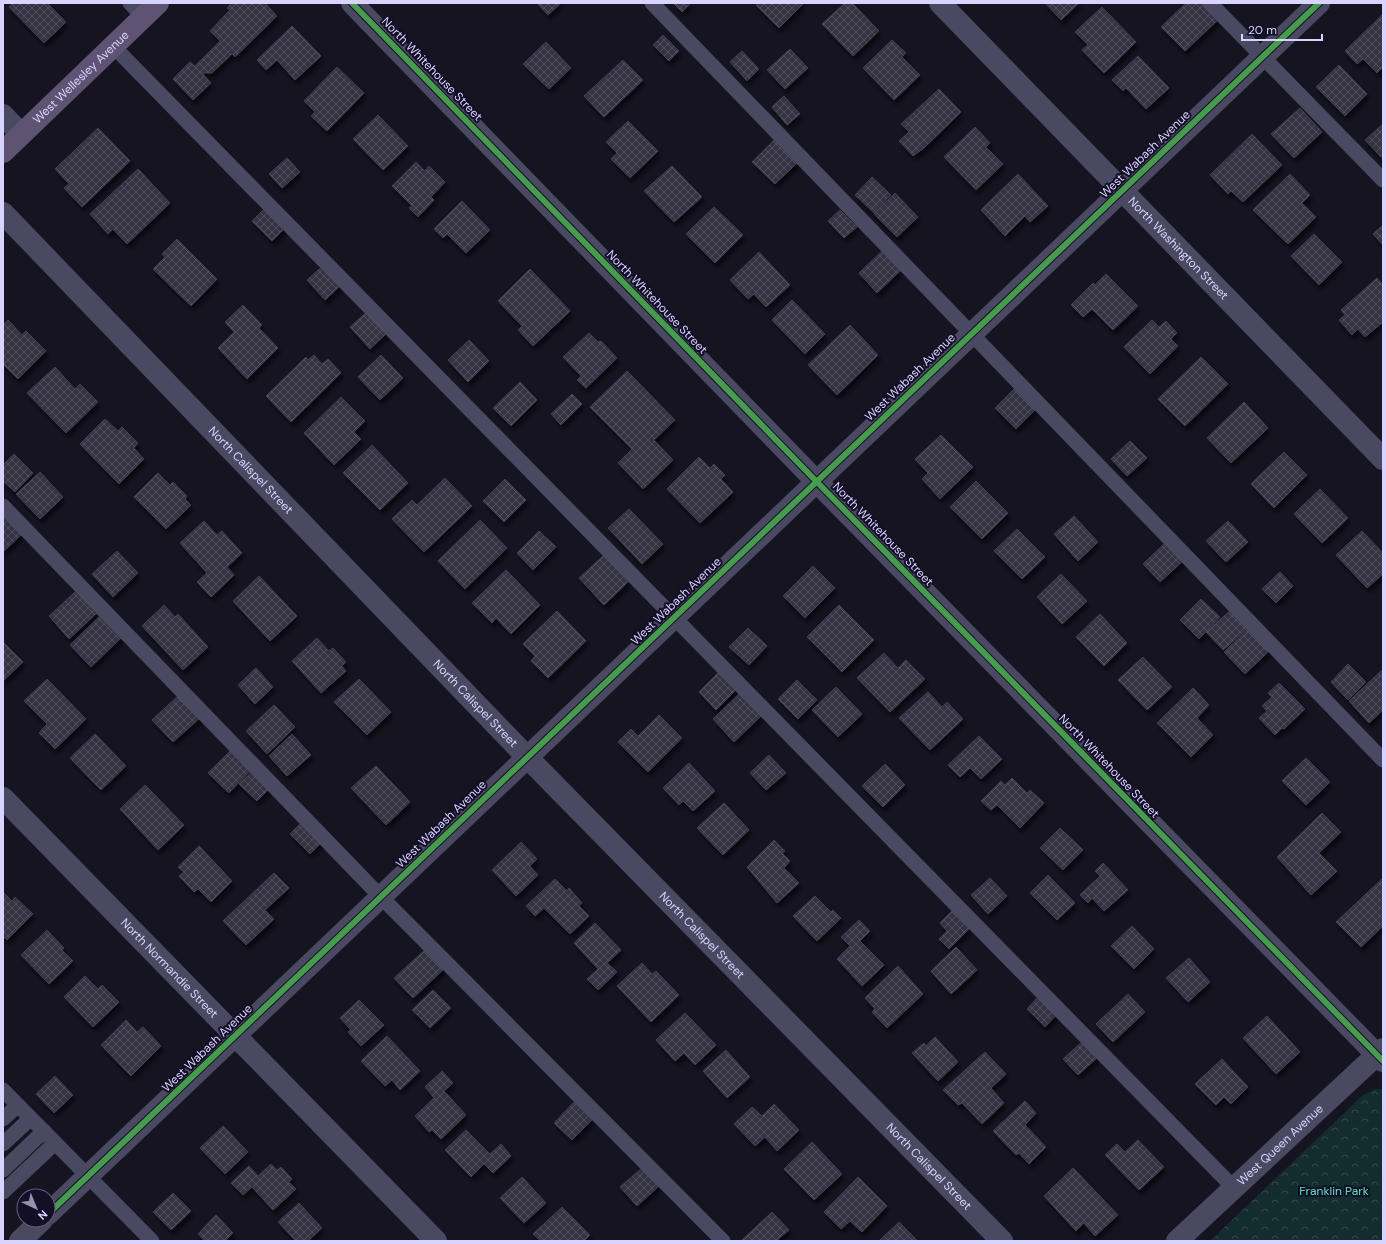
<svg xmlns="http://www.w3.org/2000/svg" width="1386" height="1244" font-family="'DM Sans',sans-serif">
  <defs>
    <pattern id="park-crowns" width="20" height="18" patternUnits="userSpaceOnUse"><rect width="20" height="18" fill="#132c2d"/><path d="M2 6a3 3 0 1 1 6 0M12 15a3 3 0 1 1 6 0" fill="none" stroke="#354a4c"/></pattern>
    <pattern id="building-cross-hatch" width="8" height="8" patternUnits="userSpaceOnUse"><rect width="8" height="8" fill="#343243"/><path d="M0 0l8 8M0 8l8-8" fill="none" stroke="#514f5f"/></pattern>
    <filter id="shadow"><feDropShadow dx="2.5" dy="4.5" stdDeviation="2" flood-color="#0009"/></filter>
  </defs>
  <rect width="100%" height="100%" fill="#161421"/>
  <!-- park -->
  <path fill="url(#park-crowns)" d="M1375,1089H1383V1241H1210L1363,1095Z"/>
  <!-- building -->
  <path fill="url(#building-cross-hatch)" stroke="#433f54" filter="url(#shadow)" d="M13,3H47L66,22L44,43L9,7Z
    M232,3H265L277,16L235,57L232,54L212,73H202L211,83L193,100L173,79L190,62L195,66L220,41L210,31L230,10L227,8Z
    M537,3H561L548,15Z
    M673,3H691L682,12Z
    M758,3H804L779,28L756,5Z
    M845,3H852L879,31L853,56L822,24Z
    M1045,3H1079L1061,20Z
    M1186,3H1201L1218,20L1185,51L1161,27Z
    M1102,7L1136,42L1104,73L1082,50L1088,45L1075,32Z
    M1383,14V67L1377,73L1363,59L1357,64L1345,51Z
    M292,26L321,56L295,80L277,60L266,70L257,60Z
    M663,35L679,51L669,61L653,45Z
    M892,40L906,53L902,57L920,75L894,100L863,68Z
    M546,42L571,68L549,89L523,64Z
    M790,49L808,68L785,89L767,70Z
    M742,51L759,69L747,81L730,62Z
    M1138,56L1169,88L1146,109L1126,88L1123,91L1112,80Z
    M623,60L643,80L604,117L584,96Z
    M1339,65L1367,94L1345,116L1316,87Z
    M337,67L364,93L327,131L311,116L315,112L304,101Z
    M939,89L961,112L924,148L913,156L899,141L909,132L901,124Z
    M784,96L800,114L787,125L772,107Z
    M1300,108L1322,132L1294,158L1271,134Z
    M378,115L408,146L383,170L353,139Z
    M628,121L658,151L630,178L611,159L617,153L606,142Z
    M1383,124V159L1365,140Z
    M975,127L990,143L986,147L1003,164L976,190L944,157Z
    M98,128L130,161L82,207L64,188L69,184L55,169Z
    M1252,134L1282,165L1243,202L1231,191L1228,194L1210,175Z
    M774,140L797,163L775,184L752,162Z
    M287,158L300,172L282,188L269,174Z
    M416,162L425,171L429,166L445,182L431,197L434,200L418,217L409,208L412,206L392,186Z
    M672,166L702,197L674,222L644,191Z
    M138,169L170,203L127,244L113,229L108,234L90,214Z
    M1018,174L1048,206L1030,222L1025,216L1005,236L981,210Z
    M1290,174L1310,195L1302,203L1316,217L1288,244L1253,210Z
    M872,177L891,195L874,213L855,195Z
    M895,193L918,217L897,237L874,214Z
    M462,201L490,230L466,253L447,234L443,238L434,229Z
    M267,206L287,226L272,241L252,221Z
    M714,207L743,235L715,263L686,234Z
    M840,210L857,227L844,238L828,221Z
    M1383,225V245L1373,234Z
    M1314,234L1342,262L1319,285L1291,256Z
    M177,239L217,279L191,306L153,269L165,257L162,254Z
    M882,251L900,271L877,293L859,273Z
    M759,252L790,285L766,307L754,294L748,299L730,280Z
    M326,263L344,282L325,300L307,280Z
    M530,269L570,311L533,346L518,330L522,326L498,301Z
    M1106,274L1138,306L1113,330L1092,309L1083,317L1071,305L1093,283L1095,285Z
    M1377,278L1383,285V322L1365,337L1358,329L1352,335L1339,320L1345,315L1341,310Z
    M792,300L825,334L805,354L772,320Z
    M243,305L262,325L259,328L278,348L247,379L218,348L234,332L225,322Z
    M370,309L390,330L370,349L350,327Z
    M8,320L22,335L26,331L46,351L18,379L3,364V325Z
    M1152,320L1159,327L1166,321L1177,333L1171,339L1178,346L1150,374L1124,347Z
    M850,325L878,355L837,395L808,365Z
    M589,333L598,342L601,341L617,358L586,388L577,380L581,376L563,357Z
    M469,340L489,361L468,382L448,360Z
    M314,355L322,364L328,359L341,373L291,422L266,396L306,357L308,360Z
    M381,355L403,378L380,400L358,377Z
    M1201,357L1228,384L1185,426L1158,399Z
    M55,367L75,389L80,384L98,402L66,433L27,393Z
    M627,371L675,420L654,440L673,460L643,489L618,463L632,449L590,407Z
    M520,382L537,400L511,426L493,408Z
    M1015,388L1036,409L1016,429L995,408Z
    M572,394L582,404L561,425L551,414Z
    M341,397L365,421L354,432L361,439L334,465L304,433Z
    M1244,402L1268,428L1231,463L1207,438Z
    M105,419L118,431L122,427L138,443L134,448L144,459L119,484L80,444Z
    M941,435L973,467L940,499L922,479L928,473L915,459Z
    M1130,441L1147,458L1127,476L1111,459Z
    M372,445L408,483L380,510L343,473Z
    M1284,452L1307,475L1274,508L1251,484Z
    M14,454L33,473L15,492L3,481V465Z
    M699,457L710,468L714,464L725,475L721,479L733,492L700,523L667,489Z
    M40,472L63,497L40,519L16,494Z
    M158,473L170,485L173,482L187,496L185,499L191,505L166,529L134,497Z
    M445,478L472,506L424,552L392,519L412,500L417,505Z
    M505,479L526,500L504,522L483,501Z
    M976,481L1008,513L982,539L950,507Z
    M1320,489L1348,518L1322,543L1294,514Z
    M629,509L663,544L642,564L608,528Z
    M3,514L22,534L3,552Z
    M1074,516L1098,542L1078,561L1054,534Z
    M480,520L507,548L465,589L438,561Z
    M204,521L217,535L222,531L242,553L227,567L234,575L211,597L197,582L207,573L180,543Z
    M1228,521L1248,542L1226,562L1206,541Z
    M1017,529L1045,557L1022,579L994,551Z
    M539,531L556,547L533,570L517,553Z
    M1362,531L1383,553V574L1367,588L1336,555Z
    M1166,542L1184,560L1160,582L1143,564Z
    M117,551L138,573L113,597L92,574Z
    M604,555L628,582L604,605L579,578Z
    M813,566L835,588L805,618L783,596Z
    M506,570L540,605L511,634L496,618L492,623L472,603Z
    M1280,572L1293,586L1276,603L1262,589Z
    M1061,574L1087,601L1062,624L1037,597Z
    M259,576L297,616L270,641L233,601Z
    M77,590L97,613L69,639L49,616Z
    M1201,599L1220,617L1199,639L1180,620Z
    M164,605L175,617L178,614L208,647L183,670L142,626Z
    M839,605L874,640L842,672L807,637Z
    M1232,609L1249,627L1223,650L1206,632Z
    M557,611L586,641L548,678L531,661L535,656L523,644Z
    M1100,614L1127,643L1104,666L1076,637Z
    M101,615L122,637L91,667L70,645Z
    M748,628L767,646L749,665L729,647Z
    M1249,628L1270,650L1245,674L1224,652Z
    M317,638L329,651L333,648L346,662L342,666L346,671L321,693L292,661Z
    M3,642L23,662L3,681Z
    M884,653L898,668L906,660L925,679L890,712L857,678Z
    M1143,657L1172,687L1147,710L1118,680Z
    M1348,664L1366,682L1348,700L1331,682Z
    M256,668L273,687L255,704L238,685Z
    M1382,670L1383,710L1369,723L1349,701Z
    M718,673L736,690L716,710L699,692Z
    M47,679L86,719L55,749L39,733L47,724L24,701Z
    M359,679L391,712L367,735L334,702Z
    M797,680L817,700L798,719L778,699Z
    M1279,683L1305,709L1284,729L1282,728L1275,735L1259,718L1267,711L1262,706L1272,697L1268,693Z
    M836,687L862,714L838,737L812,710Z
    M1193,688L1209,705L1197,718L1213,735L1191,757L1157,723Z
    M928,692L942,707L947,702L963,719L930,750L899,718Z
    M739,694L761,716L734,742L713,719Z
    M179,695L200,718L173,742L152,720Z
    M274,705L295,727L267,754L246,731Z
    M659,715L682,738L648,772L618,742L631,729L638,736Z
    M95,734L126,766L101,790L70,758Z
    M292,734L311,755L287,776L269,756Z
    M979,736L1002,759L981,779L970,768L960,777L948,765Z
    M232,749L252,769L229,793L208,773Z
    M769,755L786,773L766,790L750,773Z
    M1306,758L1330,782L1306,805L1282,781Z
    M689,763L715,791L693,811L683,801L679,805L663,788Z
    M885,764L905,785L883,807L862,786Z
    M376,766L410,802L386,825L351,788Z
    M254,770L271,787L257,801L239,784Z
    M1012,778L1027,793L1030,790L1044,803L1020,828L997,805L991,810L981,801L1001,781L1005,785Z
    M145,785L184,825L158,850L120,809Z
    M724,803L749,830L723,855L697,828Z
    M1322,813L1341,832L1319,853L1337,871L1311,895L1277,857Z
    M303,821L323,841L310,854L290,834Z
    M1060,828L1083,850L1063,870L1040,848Z
    M774,840L785,851L782,853L790,861L784,868L799,883L777,903L747,867Z
    M521,842L537,859L530,866L538,875L516,896L492,870Z
    M199,846L232,881L211,902L198,889L194,892L179,876L184,872L178,867Z
    M1103,863L1128,890L1104,911L1092,898L1088,903L1080,895L1100,876L1095,871Z
    M274,873L289,888L265,910L274,919L246,945L223,921Z
    M1048,875L1075,903L1057,920L1030,893Z
    M990,878L1007,896L988,914L971,895Z
    M1383,878V926L1361,947L1336,922Z
    M555,879L567,891L569,888L582,903L579,906L589,916L570,934L544,908L535,916L526,906Z
    M3,892L12,901L15,897L33,914L7,940L3,936Z
    M815,896L831,912L833,910L841,918L817,941L793,916Z
    M952,911L969,929L949,949L939,939L947,931L940,923Z
    M859,920L870,931L860,941L884,965L862,986L837,959L850,946L841,937Z
    M595,923L621,950L607,963L617,972L598,990L587,979L598,969L574,943Z
    M1132,926L1154,949L1134,969L1111,946Z
    M47,930L64,948L62,950L73,961L49,984L21,955Z
    M956,947L977,970L951,994L931,971Z
    M427,948L446,967L413,998L394,978Z
    M1189,958L1210,982L1188,1002L1166,978Z
    M642,963L652,974L656,971L679,995L651,1022L617,986Z
    M898,966L923,994L887,1028L872,1012L875,1009L865,998Z
    M85,976L98,989L102,985L119,1002L93,1027L64,997Z
    M433,990L451,1008L430,1028L412,1010Z
    M1128,994L1145,1012L1113,1042L1096,1024Z
    M1039,996L1057,1014L1045,1027L1027,1009Z
    M359,1000L384,1025L361,1046L348,1032L351,1030L340,1018Z
    M685,1013L716,1045L695,1065L684,1053L675,1061L656,1040Z
    M1267,1016L1300,1052L1276,1074L1243,1038Z
    M126,1020L137,1032L143,1027L161,1046L131,1076L101,1045Z
    M387,1036L420,1071L400,1090L392,1080L385,1086L361,1061Z
    M935,1037L958,1062L938,1081L912,1053L924,1043L926,1046Z
    M1083,1041L1098,1057L1078,1075L1063,1059Z
    M726,1050L750,1077L727,1098L703,1071Z
    M985,1052L1006,1074L991,1088L1004,1103L982,1124L962,1103L958,1105L943,1090Z
    M1222,1059L1248,1087L1231,1104L1224,1097L1216,1105L1195,1084Z
    M442,1071L453,1083L444,1091L466,1115L441,1139L432,1130L429,1132L415,1116L434,1098L425,1087Z
    M55,1076L73,1095L54,1113L36,1094Z
    M1025,1101L1036,1113L1025,1125L1046,1147L1029,1164L1019,1153L1016,1155L993,1131Z
    M574,1102L592,1120L572,1140L554,1123Z
    M774,1104L799,1130L777,1151L765,1137L755,1146L734,1124L752,1107L762,1116Z
    M223,1126L248,1152L225,1174L200,1148Z
    M466,1130L490,1154L501,1144L511,1156L493,1173L484,1164L471,1177L445,1150Z
    M1138,1140L1164,1167L1139,1190L1105,1155L1117,1144L1125,1152Z
    M812,1142L842,1174L814,1200L784,1169Z
    M271,1164L277,1170L281,1167L292,1179L289,1182L296,1189L273,1210L252,1187L243,1195L231,1183L249,1166L258,1176Z
    M642,1168L659,1186L637,1206L620,1187Z
    M1073,1168L1118,1215L1095,1236L1084,1223L1076,1231L1044,1196Z
    M522,1177L546,1203L524,1223L500,1198Z
    M858,1177L887,1206L862,1232L850,1221L841,1229L824,1212Z
    M173,1193L191,1211L171,1230L153,1212Z
    M299,1203L322,1228L308,1241H296L278,1222Z
    M562,1207L590,1235L584,1241H541L533,1234Z
    M772,1212L789,1230L776,1241H743L742,1240Z
    M216,1215L233,1233L225,1241H205L198,1234Z
    M899,1222L918,1241H879Z"/>
  <g fill="none" stroke-linecap="round" stroke-linejoin="round">
    <!-- service -->
    <path stroke="#4a4962" stroke-width="15" d="M130,3L143,17
      M652,3L1383,760
      M1210,3L1383,180
      M113,46L1234,1188
      M3,506L381,897L723,1241
      M3,1090L152,1241
      M3,1119L18,1105
      M3,1144L31,1118
      M3,1170L44,1131
      M3,1192L55,1143"/>
    <!-- minor -->
    <g stroke="#4a4962" stroke-width="22">
      <path d="M352,3L816,481L1383,1061"/>
      <path id="s1" d="M940,3L1383,459"/>
      <path d="M3,115L21,134"/>
      <path id="s2" d="M3,213L527,757L1002,1241"/>
      <path id="s3" d="M3,798L436,1241"/>
      <path d="M48,1214L1319,3"/>
      <path d="M20,1241L42,1220"/>
      <path id="s4" d="M1177,1241L1383,1049"/>
    </g>
    <!-- primary -->
    <path stroke="#5e5373" stroke-width="22" id="s5" d="M3,152L158,3"/>
    <defs>
      <path id="cycleway" d="M352,3L816,481L1383,1061
        M48,1214L1319,3"/>
    </defs>
    <!-- cycleway casing -->
    <use href="#cycleway" stroke="#130f26" stroke-width="8"/>
    <!-- cycleway -->
    <use href="#cycleway" stroke="#469c4c" stroke-width="6"/>
  </g>
  <g text-anchor="middle" stroke-width="4" stroke-linejoin="round" paint-order="stroke">
    <!-- street labels -->
    <g font-size="12" fill="#d9d4ff" stroke="#130f26">
      <text transform="translate(432 69) rotate(46)" y="4">North Whitehouse Street</text>
      <text dy="4" stroke="none"><textPath href="#s5" startOffset="108">West Wellesley Avenue</textPath></text>
      <text transform="translate(1145 154) rotate(-44)" y="4">West Wabash Avenue</text>
      <text dy="4" stroke="none"><textPath href="#s1" startOffset="342">North Washington Street</textPath></text>
      <text transform="translate(657 302) rotate(46)" y="4">North Whitehouse Street</text>
      <text transform="translate(910 377) rotate(-44)" y="4">West Wabash Avenue</text>
      <text dy="4" stroke="none"><textPath href="#s2" startOffset="357">North Calispel Street</textPath></text>
      <text transform="translate(883 534) rotate(46)" y="4">North Whitehouse Street</text>
      <text transform="translate(676 601) rotate(-44)" y="4">West Wabash Avenue</text>
      <text dy="4" stroke="none"><textPath href="#s2" startOffset="681">North Calispel Street</textPath></text>
      <text transform="translate(1109 766) rotate(46)" y="4">North Whitehouse Street</text>
      <text transform="translate(441 824) rotate(-44)" y="4">West Wabash Avenue</text>
      <text dy="4" stroke="none"><textPath href="#s2" startOffset="1005">North Calispel Street</textPath></text>
      <text dy="4" stroke="none"><textPath href="#s3" startOffset="238">North Normandie Street</textPath></text>
      <text transform="translate(207 1048) rotate(-44)" y="4">West Wabash Avenue</text>
      <text dy="4" stroke="none"><textPath href="#s4" startOffset="141">West Queen Avenue</textPath></text>
      <text dy="4" stroke="none"><textPath href="#s2" startOffset="1329">North Calispel Street</textPath></text>
    </g>
    <!-- park labels -->
    <g font-size="12" fill="#5fe0c0" stroke="#130f26">
      <text x="1334" y="1195">Franklin Park</text>
    </g>
  </g>
  <!-- border -->
  <rect width="1386" height="1244" fill="none" stroke="#d9d4ff" stroke-width="8"/>
  <!-- north arrow -->
  <g transform="translate(36 1208) rotate(136)"><circle r="19" fill="#130f26" stroke="#625e7d"/>
  <path d="M0-3L7 15L0 10L-7 15Z" fill="#9591b1"/>
  <text y="-6" font-size="11" font-weight="bold" text-anchor="middle" fill="#d9d4ff">N</text>
  </g>
  <!-- scale -->
  <path d="M1242 34v6h80v-6" fill="none" stroke="#d9d4ff" stroke-width="2"/>
  <text x="1248" y="34" font-size="12" fill="#d9d4ff" stroke="#130f26" stroke-width="3" paint-order="stroke">20 m</text>
</svg>
